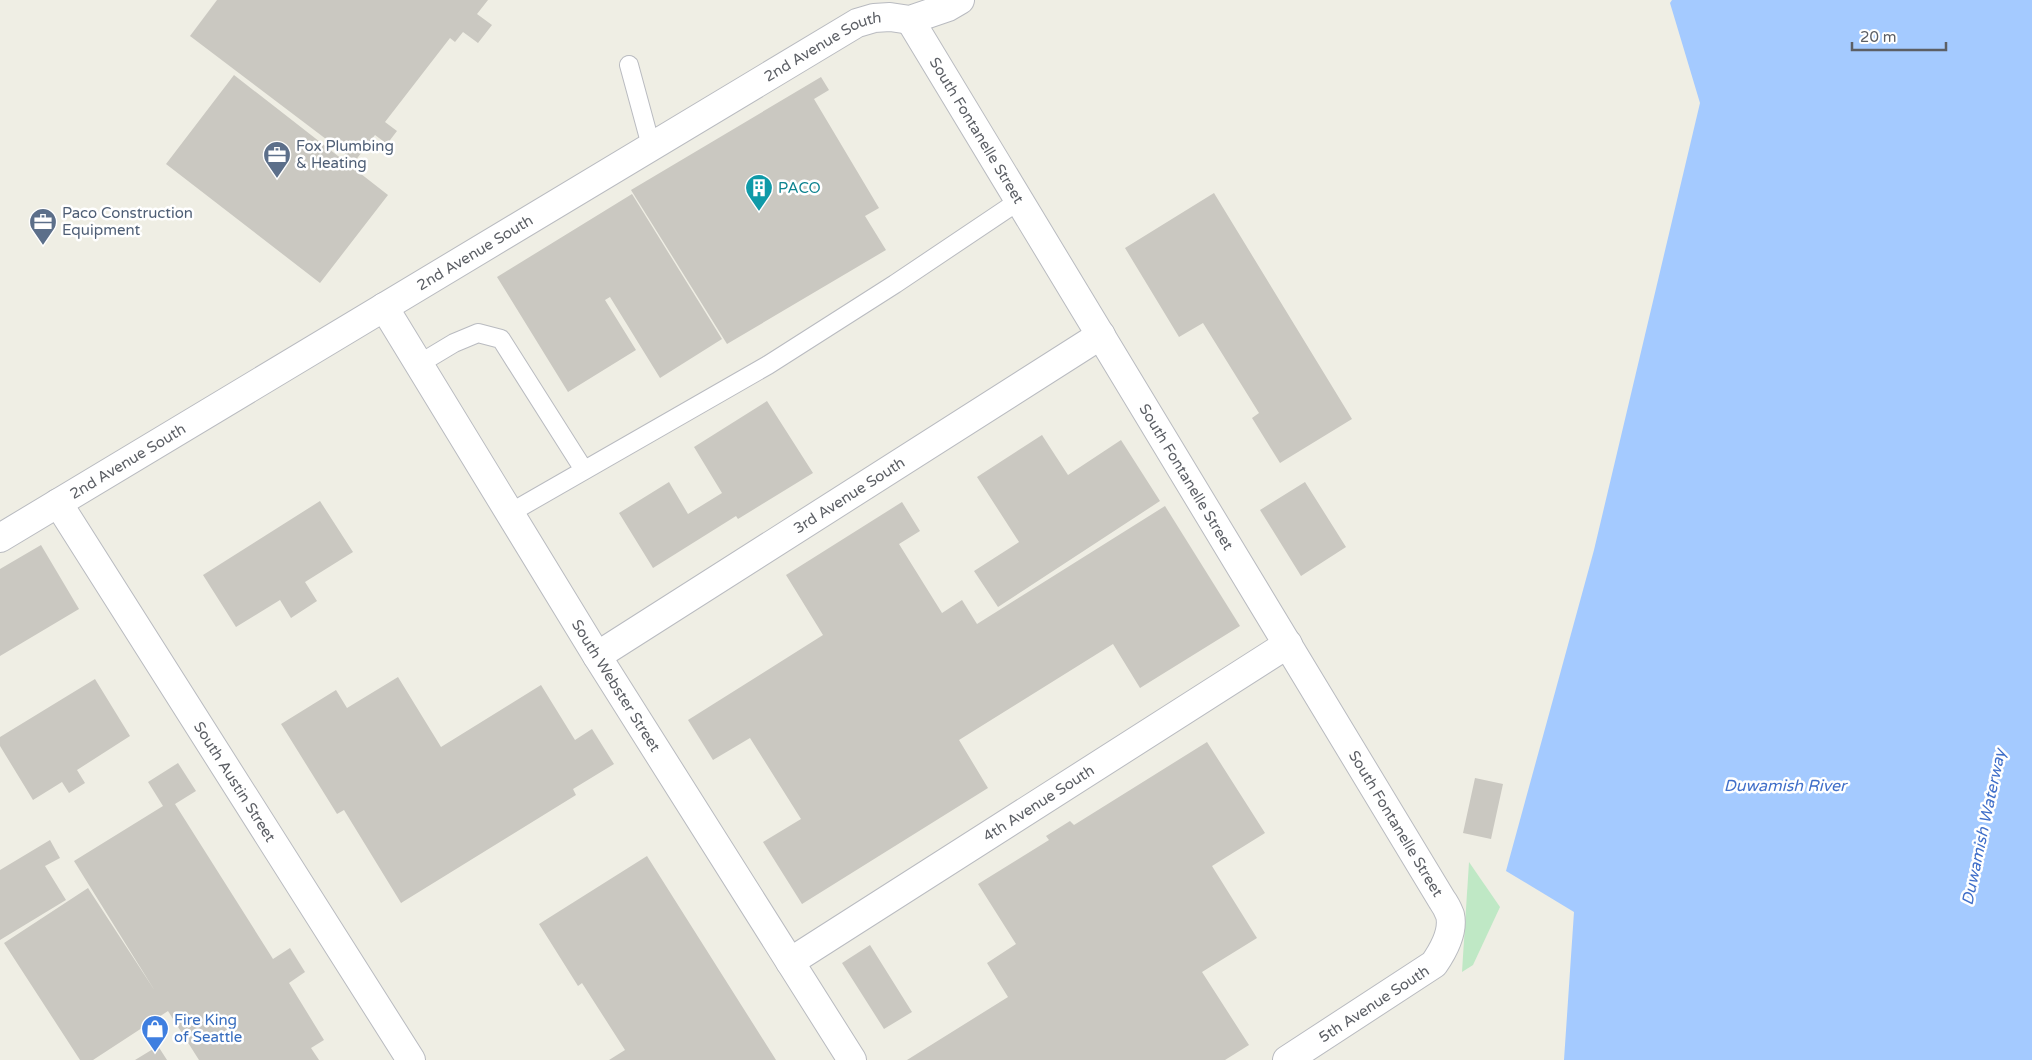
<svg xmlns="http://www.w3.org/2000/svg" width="2032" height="1060" font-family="'Varela Round',sans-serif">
  <rect width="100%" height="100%" fill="#efeee4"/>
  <!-- green -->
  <path fill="#bfe8c5" d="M1469,862L1500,907L1473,965L1462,972Z"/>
  <!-- water -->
  <path fill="#a4caff" d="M1672,0H2032V1060H1564L1574,912L1506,871L1594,550L1700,103L1670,3Z"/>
  <!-- building -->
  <path fill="#cac8c1" d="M217,0H488L477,14L492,25L478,43L463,32L455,42L450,38L385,122L397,131L387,144L375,135L355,161L190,36Z
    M234,75L388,195L320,283L166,164Z
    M821,77L829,90L814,99L879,208L865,216L886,250L727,344L631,190Z
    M1214,193L1352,419L1280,463L1252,418L1259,413L1203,323L1179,337L1125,248Z
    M632,194L722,339L660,378L610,297L605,300L636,350L568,392L497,277Z
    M767,401L813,473L738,519L736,516L653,568L619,513L669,482L688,514L722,493L694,447Z
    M1042,435L1068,475L1121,440L1160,501L998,607L974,571L1019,542L977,477Z
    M1305,482L1346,547L1301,576L1260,510Z
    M320,501L353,552L305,582L317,601L291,618L280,600L236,627L203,575Z
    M902,502L920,531L899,544L942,613L962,600L977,624L1165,506L1240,626L1140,688L1113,644L959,740L988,788L802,904L763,842L801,819L750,738L713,760L688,720L823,635L786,575Z
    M41,545L79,609L0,656V569Z
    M398,677L441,747L541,685L575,740L592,729L614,764L573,789L576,795L401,903L344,810L337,814L281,724L336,690L347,708Z
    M95,679L130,736L77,770L85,783L69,793L62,782L33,800L0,746V737Z
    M1207,742L1265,833L1212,866L1257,938L1202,972L1249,1045L1225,1060H907L1008,997L987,963L1016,944L978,884L1049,840L1046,836L1070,821L1074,825Z
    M178,763L196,791L175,804L273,959L290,948L305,972L289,983L324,1040L311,1048L319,1060H199L168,1011L93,1060H80L4,943L88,888L155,991L74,861L163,806L148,782Z
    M1475,778L1503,784L1491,839L1463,833Z
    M50,840L60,858L45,866L66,900L0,940V870Z
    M647,856L776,1060H609L625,1050L582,983L578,986L539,924Z
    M870,945L912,1012L884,1029L842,963Z
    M158,1046L167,1060H135Z"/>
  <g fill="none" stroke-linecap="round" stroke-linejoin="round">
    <defs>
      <path id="lane" d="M629,65L651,146
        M419,364L454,343L478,333L501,339L584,470
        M510,513L768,365L895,284L1020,200"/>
      <g id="street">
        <path id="s1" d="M910,20L1442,900C1445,904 1448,910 1450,915C1454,932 1443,951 1434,964L1287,1060"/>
        <path id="s2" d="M384,307L597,656L852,1060"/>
        <path id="s3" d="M58,503L411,1060"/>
        <path id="s4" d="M0,538L857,23L874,18L890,17L910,20L948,7L960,0"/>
        <path id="s5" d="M597,656L1101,335"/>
        <path id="s6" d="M790,962L1288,644"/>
      </g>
    </defs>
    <!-- lane casing -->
    <use href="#lane" stroke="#b9bbc0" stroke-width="20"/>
    <!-- street casing -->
    <use href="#street" stroke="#b9bbc0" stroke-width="30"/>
    <!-- lane -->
    <use href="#lane" stroke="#fff" stroke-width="18"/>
    <!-- street -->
    <use href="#street" stroke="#fff" stroke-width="28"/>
  </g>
  <!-- icons -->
  <defs>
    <symbol id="office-pin" viewBox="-11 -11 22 30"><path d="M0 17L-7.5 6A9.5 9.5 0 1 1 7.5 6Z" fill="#5c6f8a" stroke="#fff"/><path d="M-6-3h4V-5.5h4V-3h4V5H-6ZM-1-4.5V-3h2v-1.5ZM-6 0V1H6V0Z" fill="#fff"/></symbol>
    <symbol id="building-pin" viewBox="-11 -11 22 30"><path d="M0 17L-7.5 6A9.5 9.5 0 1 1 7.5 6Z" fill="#0f9aa8" stroke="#fff"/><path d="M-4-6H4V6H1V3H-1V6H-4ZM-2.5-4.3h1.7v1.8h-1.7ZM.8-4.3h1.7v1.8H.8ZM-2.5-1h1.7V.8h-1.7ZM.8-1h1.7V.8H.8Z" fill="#fff"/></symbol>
    <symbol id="shop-pin" viewBox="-11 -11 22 30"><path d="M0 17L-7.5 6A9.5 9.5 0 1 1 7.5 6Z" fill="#3f7fe0" stroke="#fff"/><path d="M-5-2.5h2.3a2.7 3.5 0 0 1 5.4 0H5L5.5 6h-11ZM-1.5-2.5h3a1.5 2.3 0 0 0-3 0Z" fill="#fff"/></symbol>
  </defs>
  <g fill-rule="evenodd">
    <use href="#office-pin" x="261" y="139" width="32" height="43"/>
    <use href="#building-pin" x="743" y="172" width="32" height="43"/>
    <use href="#office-pin" x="27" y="206" width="32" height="43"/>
    <use href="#shop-pin" x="139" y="1013" width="32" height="43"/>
  </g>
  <g text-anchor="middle" stroke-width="5" stroke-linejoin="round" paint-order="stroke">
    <!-- street labels -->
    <g font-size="15" fill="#5c5f65" stroke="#fff">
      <text dy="5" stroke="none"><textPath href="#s4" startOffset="959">2nd Avenue South</textPath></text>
      <text dy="5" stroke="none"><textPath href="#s1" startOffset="129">South Fontanelle Street</textPath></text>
      <text dy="5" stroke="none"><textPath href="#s4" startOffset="554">2nd Avenue South</textPath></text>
      <text dy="5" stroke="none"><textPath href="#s4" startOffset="149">2nd Avenue South</textPath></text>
      <text dy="5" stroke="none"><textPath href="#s1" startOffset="534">South Fontanelle Street</textPath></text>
      <text dy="5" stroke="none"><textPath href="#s5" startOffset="299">3rd Avenue South</textPath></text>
      <text dy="5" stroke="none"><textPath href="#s2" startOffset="444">South Webster Street</textPath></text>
      <text dy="5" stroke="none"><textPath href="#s3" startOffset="330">South Austin Street</textPath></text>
      <text dy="5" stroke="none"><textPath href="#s6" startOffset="295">4th Avenue South</textPath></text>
      <text dy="5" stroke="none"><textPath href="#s1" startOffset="939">South Fontanelle Street</textPath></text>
      <text transform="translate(1374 1004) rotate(-33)" y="5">5th Avenue South</text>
    </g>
    <!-- service labels -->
    <g font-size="15" fill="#4e5e75" stroke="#fff" text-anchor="start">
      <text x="296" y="151">Fox Plumbing<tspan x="296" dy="17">&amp; Heating</tspan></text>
      <text x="62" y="218">Paco Construction<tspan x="62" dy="17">Equipment</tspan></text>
    </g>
    <!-- culture labels -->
    <g font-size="15" fill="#0d838f" stroke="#fff" text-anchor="start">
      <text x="778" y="193">PACO</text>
    </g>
    <!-- shop labels -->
    <g font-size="15" fill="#366cbe" stroke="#fff" text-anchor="start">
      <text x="174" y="1025">Fire King<tspan x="174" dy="17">of Seattle</tspan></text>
    </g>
    <!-- water labels -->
    <g font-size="16" font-style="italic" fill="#406fc9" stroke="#fff">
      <text x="1785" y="791">Duwamish River</text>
      <text transform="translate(1983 827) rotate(-78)" y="6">Duwamish Waterway</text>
    </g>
  </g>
  <!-- scale -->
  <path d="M1852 42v8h94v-8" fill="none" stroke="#5c5f65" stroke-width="2.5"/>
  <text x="1860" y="42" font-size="15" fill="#5c5f65" stroke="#ffffff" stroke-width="4" paint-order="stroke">20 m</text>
</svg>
